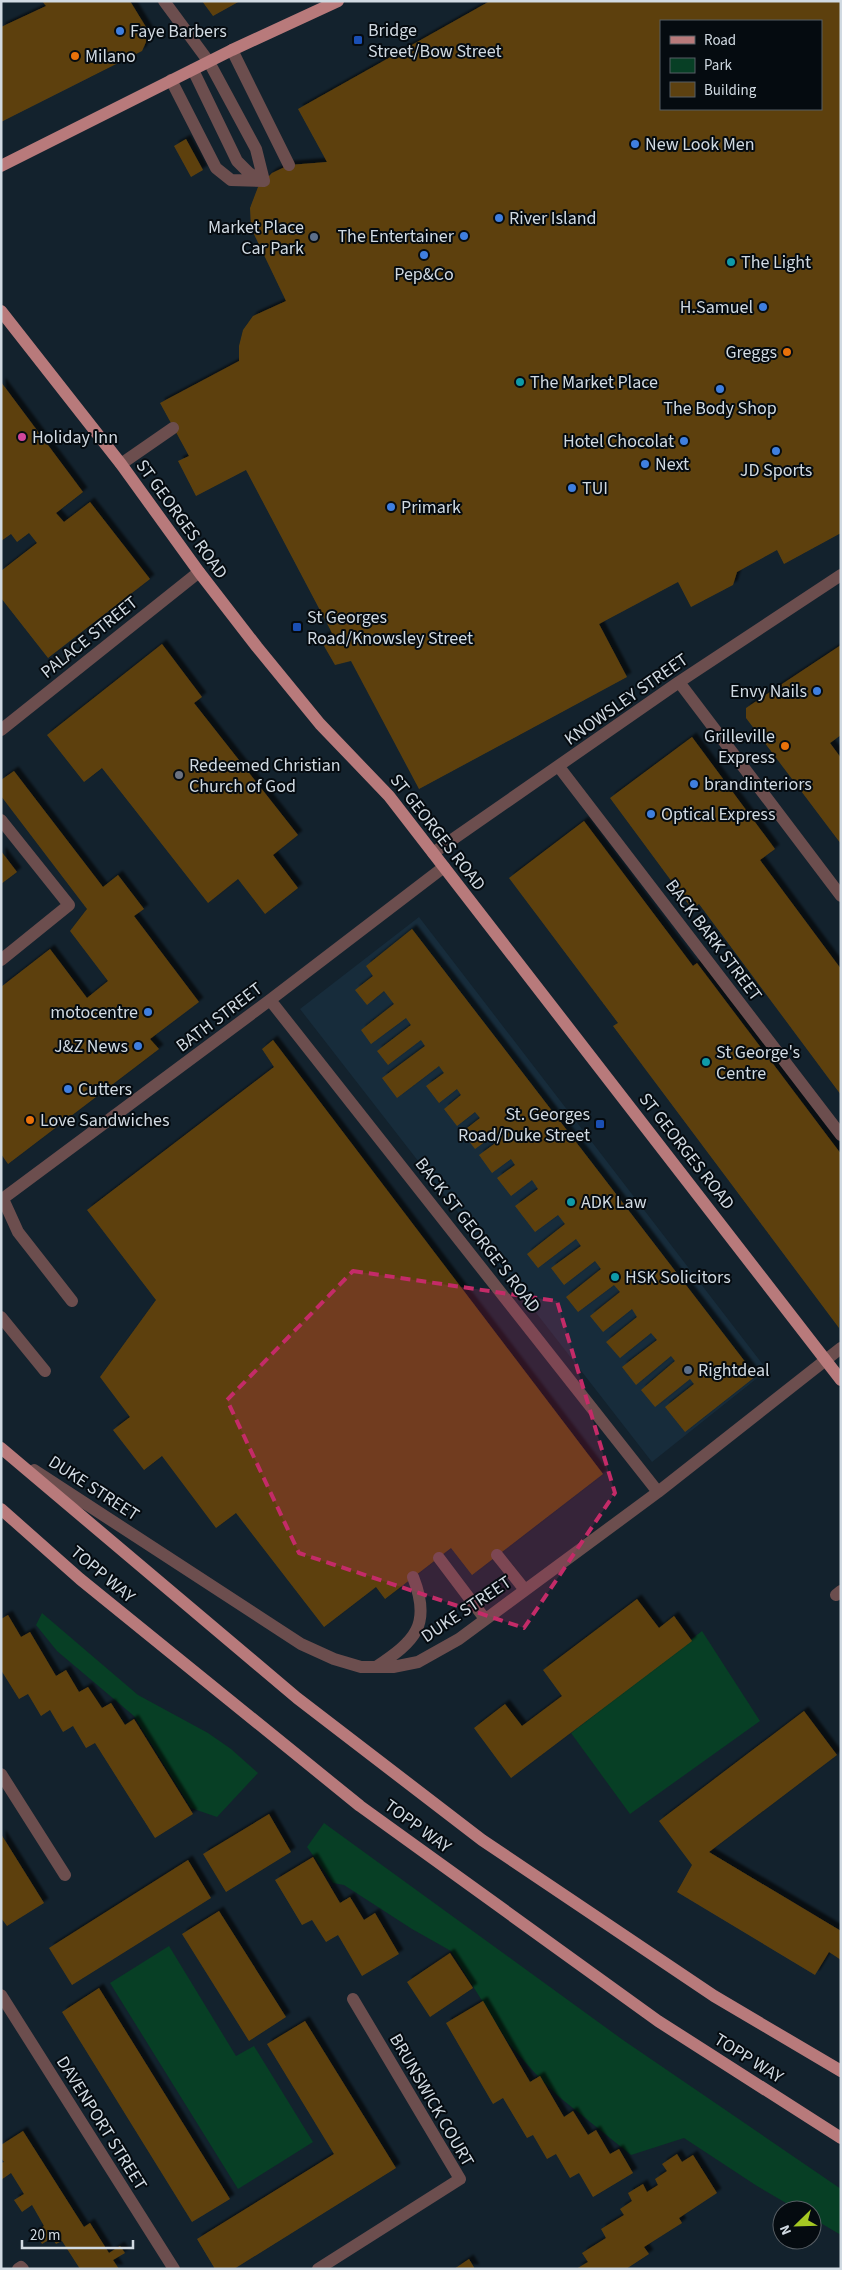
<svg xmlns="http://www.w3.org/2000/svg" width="842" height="2270" font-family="'Source Sans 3',sans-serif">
  <defs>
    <filter id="shadow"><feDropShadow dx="4.5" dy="-4.5" stdDeviation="1" flood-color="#0009"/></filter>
  </defs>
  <rect width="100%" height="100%" fill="#13222d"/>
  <!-- built -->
  <path fill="#172c3b" d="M419,917L767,1370L652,1462L300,1009Z"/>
  <!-- green -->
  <path fill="#073f25" d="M42,1613L138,1695L208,1733L231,1749L258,1773L217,1817L191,1808L134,1716L57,1651L36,1625Z
    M702,1631L760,1721L630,1814L571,1733Z
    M324,1823L623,2040L841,2189V2235L812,2218V2210H798L757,2186L684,2138L631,2155L558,2096L533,2071L509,2044L451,1951L412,1929L344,1885L333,1883L307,1847Z
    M169,1946L236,2056L254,2046L313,2142L238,2189L110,1983Z"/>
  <!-- building -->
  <path fill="#5d4110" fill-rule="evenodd" filter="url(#shadow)" d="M42,1H130L149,32L146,42L142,51L1,122V27L46,6Z
    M202,1H240L213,16Z
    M490,1H841V533L784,564L777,550L737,572L733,585L691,607L678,582L599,624L627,677L419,789L351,661L335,665L320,639L332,633L246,470L196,496L178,461L189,456L160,403L239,361V346L243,330L253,316L286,301L251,228L250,208L258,187L272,173L289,165L327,162L298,109ZM661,21H821V109H661Z
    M186,139L203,170L191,177L174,146Z
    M1,382L83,492L56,513L64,522L90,502L150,579L48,658L1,598V571L37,543L29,533L17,542L11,534L1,541Z
    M162,644L202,697L194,703L298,835L273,855L298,888L265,914L238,879L208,903L102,768L84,782L47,735Z
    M841,645V735L830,743L841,758V844L746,718V708Z
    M692,737L775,849L760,860L841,969V1095L699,904L692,909L610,798Z
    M14,771L103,887L118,875L144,909L134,916L199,1002L150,1039L159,1049L8,1164L1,1154V987L50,949L87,998L108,981L70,931L87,909L1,796V780Z
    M584,821L693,966L697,963L841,1154L839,1328L613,1026L618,1023L509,878Z
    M1,851L17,872L1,884Z
    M412,929L756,1376L685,1432L665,1407L694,1384L690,1379L655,1407L641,1390L675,1361L671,1356L636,1385L622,1367L657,1340L651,1333L620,1358L606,1342L637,1317L632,1309L603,1332L590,1316L620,1292L614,1285L578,1312L566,1297L601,1269L595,1261L564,1285L551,1268L581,1246L576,1239L538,1268L527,1254L565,1224L558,1215L535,1232L515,1206L538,1189L532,1180L511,1196L497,1178L515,1165L511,1159L492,1173L479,1155L497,1142L493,1136L475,1149L462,1132L480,1118L475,1112L457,1126L444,1109L461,1095L457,1089L439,1103L426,1086L444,1073L439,1066L397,1098L382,1078L425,1046L421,1040L388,1065L377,1051L411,1025L406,1018L371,1044L361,1030L394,1004L384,991L367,1005L355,990L373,976L366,966Z
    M273,1040L603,1474L472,1575L451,1548L385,1599L376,1587L324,1627L236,1513L216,1528L162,1456L144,1470L113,1430L130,1417L100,1377L156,1300L87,1210L274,1067L262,1049Z
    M637,1599L659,1628L674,1616L692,1641L511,1778L474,1728L505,1704L522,1726L562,1696L543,1670Z
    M8,1615L21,1637L30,1632L56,1676L66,1670L79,1692L88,1687L102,1708L111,1703L125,1725L134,1719L193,1814L155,1838L95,1743L86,1748L73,1726L63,1732L50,1710L41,1716L28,1694L19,1699L1,1670V1619Z
    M804,1711L837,1755L709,1852L841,1931V1960L829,1952L815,1975L677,1892L692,1865L659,1821Z
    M269,1814L291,1852L226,1892L203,1854Z
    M1,1834L44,1903L7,1926L1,1918Z
    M313,1857L340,1903L350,1897L364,1920L375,1913L399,1954L362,1976L338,1935L326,1942L312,1920L302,1925L275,1880Z
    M188,1860L211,1898L72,1985L49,1948Z
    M219,1911L286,2017L249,2041L182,1934Z
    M450,1953L473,1988L430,2017L407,1982Z
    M99,1988L230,2199L192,2222L62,2012Z
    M483,2001L530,2082L540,2076L564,2117L573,2111L588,2135L596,2130L610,2154L619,2149L633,2173L593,2197L579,2173L570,2178L556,2154L547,2159L533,2135L527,2138L503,2098L493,2104L446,2023Z
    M305,2021L396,2168L234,2269H215L197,2239L334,2154L267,2044Z
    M23,2131L84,2227L90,2223L109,2253L120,2246L125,2253L113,2260L119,2269H80L62,2241L56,2244L52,2238L42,2244L35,2232L44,2226L32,2205L22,2212L14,2200L24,2194L11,2173L1,2180V2163L4,2162L1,2158V2145Z
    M677,2154L682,2162L693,2155L717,2193L679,2218L682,2223L644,2247L649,2254L626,2269H576L588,2262L582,2253L606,2238L601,2229L624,2215L620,2209L632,2201L628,2193L643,2184L647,2192L658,2185L655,2179L667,2171L662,2164Z
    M469,2259L475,2269H454Z"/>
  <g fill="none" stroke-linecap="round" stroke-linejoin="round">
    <!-- minor -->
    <path stroke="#6c4e4e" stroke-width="12" d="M164,1L209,62L256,149L264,181
      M232,50L289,165
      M193,70L237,161L249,173L261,180
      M171,80L216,168L231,180L264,181
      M121,464L173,428
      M679,682L841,896
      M1,730L199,572
      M559,767L841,1135
      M1,820L69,905L1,960
      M433,853L679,682L841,575
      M270,1000L658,1492
      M3,1199L18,1232L72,1301
      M1,1200L270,1000L444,867
      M1,1317L45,1371
      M34,1470L301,1644L334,1659L361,1667H393L418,1662L459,1639L658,1492L841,1348
      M497,1555L525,1590
      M439,1558L485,1619
      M836,1595L841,1591
      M376,1667C415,1641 432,1625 413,1577
      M1,1774L65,1875
      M1,1995L174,2269
      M18,2269L21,2267L23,2269
      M318,2269L460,2179L353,1999"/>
    <!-- major -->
    <path stroke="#b87a7b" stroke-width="12" d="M1,166L232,50L338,1
      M1,311L121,464L199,572L257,647L320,724L389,796L841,1380
      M1,1448L297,1698L482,1840L714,1996L841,2071
      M1,1509L80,1579L360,1806L658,2021L841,2138"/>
  </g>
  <!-- marked area -->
  <path fill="#c42b68" fill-opacity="0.2" stroke="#c42b68" stroke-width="4" stroke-dasharray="10 6" stroke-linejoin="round" d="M353,1271L557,1301L615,1493L524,1628L299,1553L227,1400Z"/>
  <!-- markers -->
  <g fill="#3f7fe0" stroke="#050b10" stroke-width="2">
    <circle cx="120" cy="31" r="5"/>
    <circle cx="635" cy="144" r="5"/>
    <circle cx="499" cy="218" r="5"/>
    <circle cx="464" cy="236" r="5"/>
    <circle cx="424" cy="255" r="5"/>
    <circle cx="763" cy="307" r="5"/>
    <circle cx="720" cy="389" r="5"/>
    <circle cx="684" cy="441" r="5"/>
    <circle cx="776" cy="451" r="5"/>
    <circle cx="645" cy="464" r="5"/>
    <circle cx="572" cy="488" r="5"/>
    <circle cx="391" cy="507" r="5"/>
    <circle cx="817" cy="691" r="5"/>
    <circle cx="694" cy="784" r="5"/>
    <circle cx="651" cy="814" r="5"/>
    <circle cx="148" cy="1012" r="5"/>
    <circle cx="138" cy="1046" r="5"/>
    <circle cx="68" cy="1089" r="5"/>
  </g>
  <g fill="#1a4fb4" stroke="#050b10" stroke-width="2">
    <rect x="353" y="35" width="10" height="10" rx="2.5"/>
    <rect x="292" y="622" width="10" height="10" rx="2.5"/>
    <rect x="595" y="1119" width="10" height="10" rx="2.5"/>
  </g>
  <g fill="#e8710a" stroke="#050b10" stroke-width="2">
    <circle cx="75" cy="56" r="5"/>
    <circle cx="787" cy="352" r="5"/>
    <circle cx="785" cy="746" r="5"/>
    <circle cx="30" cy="1120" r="5"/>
  </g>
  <g fill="#5c6f8a" stroke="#050b10" stroke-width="2">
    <circle cx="314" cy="237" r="5"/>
    <circle cx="688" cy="1370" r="5"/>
  </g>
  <g fill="#0f9aa8" stroke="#050b10" stroke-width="2">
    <circle cx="731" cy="262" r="5"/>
    <circle cx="520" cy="382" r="5"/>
    <circle cx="706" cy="1062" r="5"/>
    <circle cx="571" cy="1202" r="5"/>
    <circle cx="615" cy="1277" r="5"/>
  </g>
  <circle fill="#d1479c" stroke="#050b10" stroke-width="2" cx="22" cy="437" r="5"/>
  <circle fill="#6b7280" stroke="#050b10" stroke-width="2" cx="179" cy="775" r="5"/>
  <g text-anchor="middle" stroke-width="4" stroke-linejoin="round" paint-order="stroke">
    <!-- poi labels -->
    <g font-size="18" fill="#d1dae2" stroke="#050b10" text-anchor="start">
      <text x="368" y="36">Bridge<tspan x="368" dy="21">Street/Bow Street</tspan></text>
      <text x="130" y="37">Faye Barbers</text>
      <text x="85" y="62">Milano</text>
      <text x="645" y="150">New Look Men</text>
      <text x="509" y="224">River Island</text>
      <text x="304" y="233" text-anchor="end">Market Place<tspan x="304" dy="21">Car Park</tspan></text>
      <text x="454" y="242" text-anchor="end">The Entertainer</text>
      <text x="741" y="268">The Light</text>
      <text x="424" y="280" text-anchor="middle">Pep&amp;Co</text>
      <text x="753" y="313" text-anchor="end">H.Samuel</text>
      <text x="777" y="358" text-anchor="end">Greggs</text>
      <text x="530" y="388">The Market Place</text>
      <text x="720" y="414" text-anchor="middle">The Body Shop</text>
      <text x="32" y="443">Holiday Inn</text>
      <text x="674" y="447" text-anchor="end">Hotel Chocolat</text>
      <text x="655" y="470">Next</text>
      <text x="776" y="476" text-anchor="middle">JD Sports</text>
      <text x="582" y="494">TUI</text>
      <text x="401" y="513">Primark</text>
      <text x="307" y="623">St Georges<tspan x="307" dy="21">Road/Knowsley Street</tspan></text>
      <text x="807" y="697" text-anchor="end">Envy Nails</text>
      <text x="775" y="742" text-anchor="end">Grilleville<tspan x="775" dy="21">Express</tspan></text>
      <text x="189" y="771">Redeemed Christian<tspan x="189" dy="21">Church of God</tspan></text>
      <text x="704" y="790">brandinteriors</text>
      <text x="661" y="820">Optical Express</text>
      <text x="138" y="1018" text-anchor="end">motocentre</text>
      <text x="128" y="1052" text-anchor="end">J&amp;Z News</text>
      <text x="716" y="1058">St George's<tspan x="716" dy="21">Centre</tspan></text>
      <text x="78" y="1095">Cutters</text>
      <text x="590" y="1120" text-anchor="end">St. Georges<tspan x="590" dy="21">Road/Duke Street</tspan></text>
      <text x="40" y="1126">Love Sandwiches</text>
      <text x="581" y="1208">ADK Law</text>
      <text x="625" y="1283">HSK Solicitors</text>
      <text x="698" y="1376">Rightdeal</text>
    </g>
    <!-- street labels -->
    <g font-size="18" fill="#d1dae2" stroke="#050b10">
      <text transform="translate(182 519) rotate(54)" y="6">ST GEORGES ROAD</text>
      <text transform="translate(89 637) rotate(-39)" y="6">PALACE STREET</text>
      <text transform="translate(626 699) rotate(-35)" y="6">KNOWSLEY STREET</text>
      <text transform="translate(438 832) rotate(52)" y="6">ST GEORGES ROAD</text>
      <text transform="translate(714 940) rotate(53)" y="6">BACK BARK STREET</text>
      <text transform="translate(219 1017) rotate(-37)" y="6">BATH STREET</text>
      <text transform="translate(687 1151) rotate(52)" y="6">ST GEORGES ROAD</text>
      <text transform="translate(478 1235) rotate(52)" y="6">BACK ST GEORGE'S ROAD</text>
      <text transform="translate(94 1488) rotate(33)" y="6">DUKE STREET</text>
      <text transform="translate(103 1574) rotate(40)" y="6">TOPP WAY</text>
      <text transform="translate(466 1609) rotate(-34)" y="6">DUKE STREET</text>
      <text transform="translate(418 1826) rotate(36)" y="6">TOPP WAY</text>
      <text transform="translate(749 2058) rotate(32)" y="6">TOPP WAY</text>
      <text transform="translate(432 2100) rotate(60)" y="6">BRUNSWICK COURT</text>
      <text transform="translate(102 2123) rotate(58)" y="6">DAVENPORT STREET</text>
    </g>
  </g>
  <!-- border -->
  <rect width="842" height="2270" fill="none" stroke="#d1dae2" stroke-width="5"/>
  <!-- legend -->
  <rect x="660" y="20" width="162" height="90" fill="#050b10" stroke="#575e64"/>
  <rect x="670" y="36" width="25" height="8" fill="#b87a7b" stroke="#575e64"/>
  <text x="704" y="45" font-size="15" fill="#d1dae2">Road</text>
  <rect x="670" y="58" width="25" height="15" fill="#073f25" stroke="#575e64"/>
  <text x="704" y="70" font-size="15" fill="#d1dae2">Park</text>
  <rect x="670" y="82" width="25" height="15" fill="#5d4110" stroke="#575e64"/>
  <text x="704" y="95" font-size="15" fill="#d1dae2">Building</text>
  <!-- north arrow -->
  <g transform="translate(797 2225) rotate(247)"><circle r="24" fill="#050b10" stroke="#575e64"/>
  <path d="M0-4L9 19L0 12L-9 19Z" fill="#a5c823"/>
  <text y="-8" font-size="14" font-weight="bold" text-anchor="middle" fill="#d1dae2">N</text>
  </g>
  <!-- scale -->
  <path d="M22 2240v8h111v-8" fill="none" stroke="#d1dae2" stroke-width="2.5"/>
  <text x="30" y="2240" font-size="15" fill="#d1dae2" stroke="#050b10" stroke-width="4" paint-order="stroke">20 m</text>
</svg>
